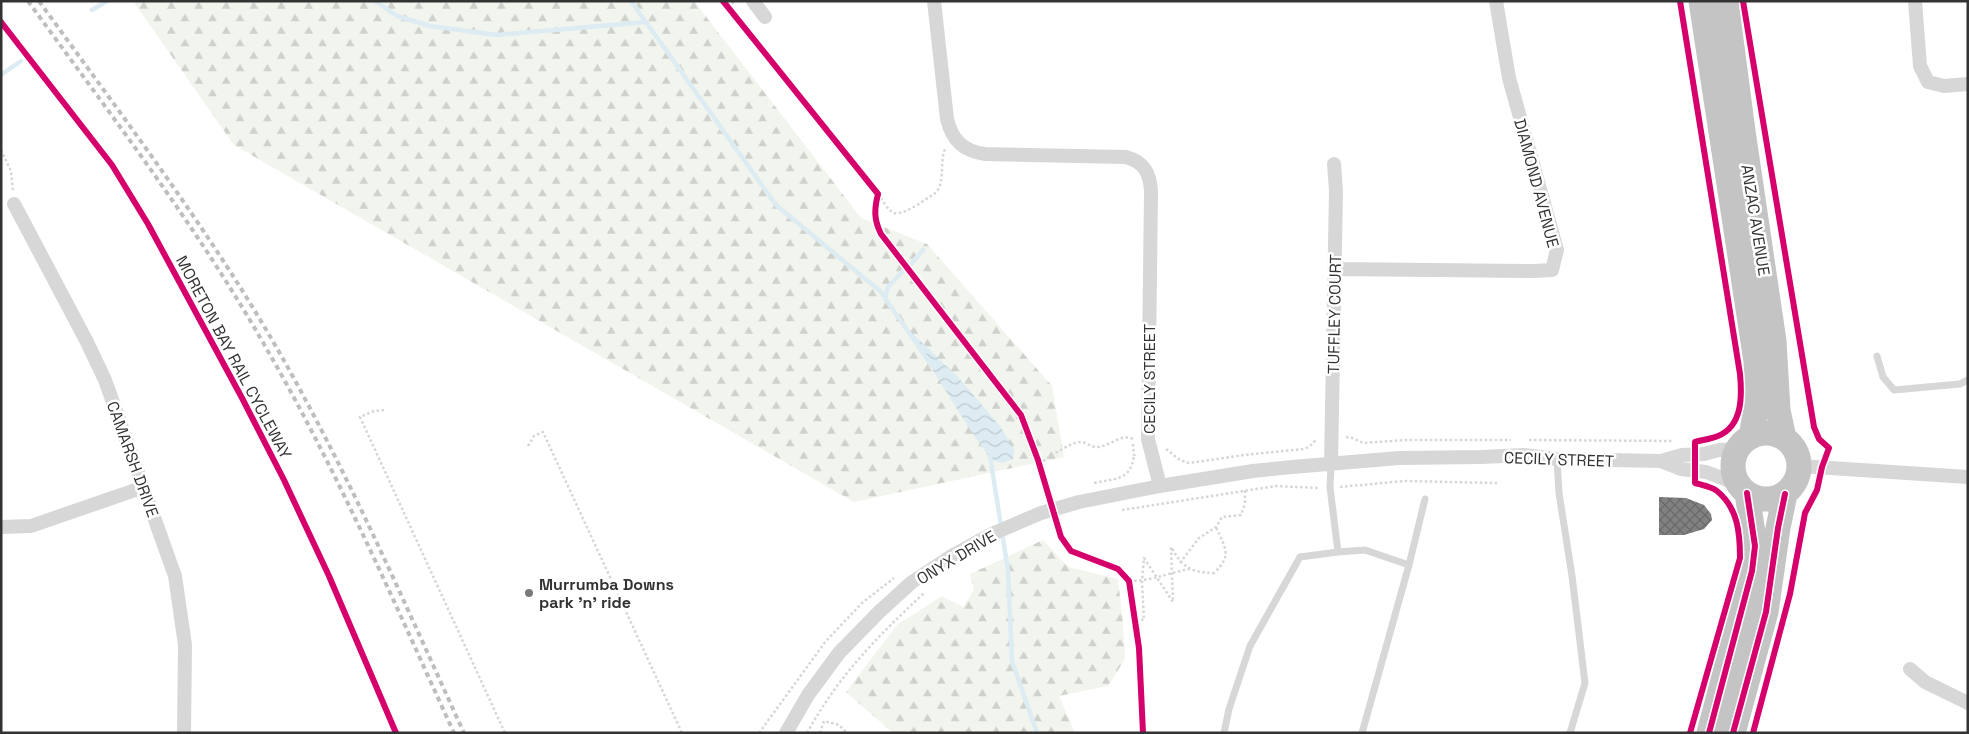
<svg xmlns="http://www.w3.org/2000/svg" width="1969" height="734" font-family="'Space Grotesk',sans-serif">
  <defs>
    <pattern id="forest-firs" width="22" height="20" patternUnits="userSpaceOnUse" patternTransform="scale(1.25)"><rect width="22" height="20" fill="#f1f5ed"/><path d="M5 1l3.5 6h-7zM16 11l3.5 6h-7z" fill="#cfd2cc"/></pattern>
    <pattern id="water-waves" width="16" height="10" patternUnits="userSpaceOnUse" patternTransform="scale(1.25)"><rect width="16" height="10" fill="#ddebf3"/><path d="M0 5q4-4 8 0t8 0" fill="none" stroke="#becad1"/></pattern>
    <pattern id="building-cross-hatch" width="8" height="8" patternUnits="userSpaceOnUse" patternTransform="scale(1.25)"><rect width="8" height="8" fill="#818181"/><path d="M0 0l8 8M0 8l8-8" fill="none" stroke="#6a6a6a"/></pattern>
  </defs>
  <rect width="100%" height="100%" fill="#fff"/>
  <!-- forest -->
  <path fill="url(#forest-firs)" d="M133,1H694L861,218L927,244L1052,386L1064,457L854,502L234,145Z
    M1043,540L1068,567L1118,579L1123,624L1125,659L1108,686L1059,696L1075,733H893L846,692L897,625L942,596L963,607L974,590L970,574Z"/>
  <!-- water -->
  <path fill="url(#water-waves)" d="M903,324L957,376L1000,426L1014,449L1013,459L1002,463L991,460C959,416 934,369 903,324Z"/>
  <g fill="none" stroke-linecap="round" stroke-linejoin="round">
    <!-- stream -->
    <path stroke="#ddebf3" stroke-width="4.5" d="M375,1L397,16L430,26L497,35L646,22
      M631,1L776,205L880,291L932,366
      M92,10L107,1
      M1,75L21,61
      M911,264L923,250
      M885,299L888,287L903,271
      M990,456L1008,570L1012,661L1037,733"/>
  </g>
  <!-- building -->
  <path fill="url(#building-cross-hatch)" d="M1659,497L1686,498L1704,505L1711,514L1712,520L1704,529L1684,535H1659Z"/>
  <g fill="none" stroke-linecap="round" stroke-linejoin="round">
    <!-- path -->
    <path stroke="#d6d6d6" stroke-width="2.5" stroke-dasharray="2.5 2.5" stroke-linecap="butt" d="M728,7L735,1
      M1,150L11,171L13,192
      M878,194C882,199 888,211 894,213C903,216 926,199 934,194C946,186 939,163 945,149
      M384,410L374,411L360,417L505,733
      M1012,421L1021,415
      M1346,437L1352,438L1363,443L1406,440H1511
      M1529,440L1674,441
      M1133,444L1134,455L1138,454
      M528,446L534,436L543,432L682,733
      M1166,449L1180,460L1189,463L1244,455L1303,449L1309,447L1316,440
      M1039,464C1048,458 1070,442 1081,442C1086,442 1091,447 1096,447C1110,447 1120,433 1133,439
      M1094,483C1116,478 1131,481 1134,455
      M1340,487L1404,481L1497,483
      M1122,510L1276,486L1319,488
      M1180,563L1199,538L1216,527L1222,517L1241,515L1245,504V490
      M1129,581C1154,581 1166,573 1190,569
      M1136,619L1144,620L1142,581L1144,558L1173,602L1171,547C1183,568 1190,572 1214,573C1233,555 1225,548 1216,527
      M759,733L826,641L862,603L894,578
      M807,733C839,675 876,638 924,593
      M820,733L824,721L839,725L847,733"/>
    <!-- lane -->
    <path stroke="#d7d7d7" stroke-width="7" d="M1877,356L1883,377L1894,390L1960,384L1968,380
      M1557,459L1559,493L1572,576L1585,683L1570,733
      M1331,464L1330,487L1338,552
      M1224,733L1229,709L1250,646L1300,557L1338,552L1365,550L1409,565
      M1362,733L1409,565L1425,499"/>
    <!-- street -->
    <path stroke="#d7d7d7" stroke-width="14" d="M753,1L765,17
      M934,1L947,119C952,140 963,151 985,154L1126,157C1144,162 1150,173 1151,191L1148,439L1160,486
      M1915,1L1920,66L1928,82L1944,86L1968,84
      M14,204L87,342L105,380L175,576L185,645L184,733
      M1335,269L1534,271L1552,270L1557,250L1509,78L1496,1
      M1661,461L1681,469L1706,472L1738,484
      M1331,464L1336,191L1334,164
      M1800,466L1968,477
      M1,527L31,526L144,487
      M1910,669L1925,682L1968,703
      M786,733L808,695L839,653L879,612L912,582L950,557L992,534L1041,513L1079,502L1160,486L1253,471L1292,467L1399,458L1481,457L1524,455L1557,459L1661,461L1682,455L1704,454L1719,450L1738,449"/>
    <!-- highway -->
    <path stroke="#c4c4c4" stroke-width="25" d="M1701,1L1756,361L1757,403L1751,437
      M1726,1L1743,131L1774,341L1778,410L1784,438
      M1733 466a33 33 0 1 1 66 0a33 33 0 1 1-66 0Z
      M1709,733L1752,571L1755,546L1747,493
      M1733,733L1766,612L1778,528L1785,494"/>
    <!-- rail -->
    <path stroke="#bebebe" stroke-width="4" stroke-dasharray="5 4" stroke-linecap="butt" d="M28,1C110,114 196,225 265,346C337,470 394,602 454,733
      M39,1C119,112 202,220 271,338C345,465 403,600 464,733"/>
    <defs>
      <path id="cycleway" d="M723,1L878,194C874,210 874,220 881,234L1021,415L1038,460L1061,537L1071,551L1118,569L1129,581L1139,648L1143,733
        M1680,1L1740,374C1742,395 1743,426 1718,436C1711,439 1702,440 1695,442V483C1702,485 1712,487 1717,491C1738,508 1740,533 1740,558L1690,733
        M1743,1L1814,427L1819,439L1829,448L1822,467L1817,490L1805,513L1790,594L1753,733
        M1,22L112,165L148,224L242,398L284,480L329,576L396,733
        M1709,733L1752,571L1755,546L1747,493
        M1733,733L1766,612L1778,528L1785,494"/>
    </defs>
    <!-- cycleway casing -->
    <use href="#cycleway" stroke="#fff" stroke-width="9"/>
    <!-- cycleway -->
    <use href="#cycleway" stroke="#d6006c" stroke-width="6"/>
  </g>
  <!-- markers -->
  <circle fill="#7a7a7a" stroke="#fff" stroke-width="2" cx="529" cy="593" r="5"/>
  <g text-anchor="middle" stroke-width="5" stroke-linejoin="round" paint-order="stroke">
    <!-- street labels -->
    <g font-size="16" fill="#333" stroke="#fff">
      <text transform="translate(1537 183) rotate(75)" y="6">DIAMOND AVENUE</text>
      <text transform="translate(1756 220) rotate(81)" y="6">ANZAC AVENUE</text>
      <text transform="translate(1334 314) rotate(-89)" y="6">TUFFLEY COURT</text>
      <text transform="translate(234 357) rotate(62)" y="6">MORETON BAY RAIL CYCLEWAY</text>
      <text transform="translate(1149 379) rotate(-90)" y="6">CECILY STREET</text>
      <text transform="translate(133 459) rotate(70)" y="6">CAMARSH DRIVE</text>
      <text transform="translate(1559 459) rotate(2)" y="6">CECILY STREET</text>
      <text transform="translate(956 557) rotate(-31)" y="6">ONYX DRIVE</text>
    </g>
    <!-- poi labels -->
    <g font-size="16" font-weight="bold" fill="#333" stroke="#fff" text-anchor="start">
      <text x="539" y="590">Murrumba Downs<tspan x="539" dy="18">park 'n' ride</tspan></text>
    </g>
  </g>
  <!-- border -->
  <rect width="1969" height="734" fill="none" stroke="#333333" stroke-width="5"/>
</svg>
